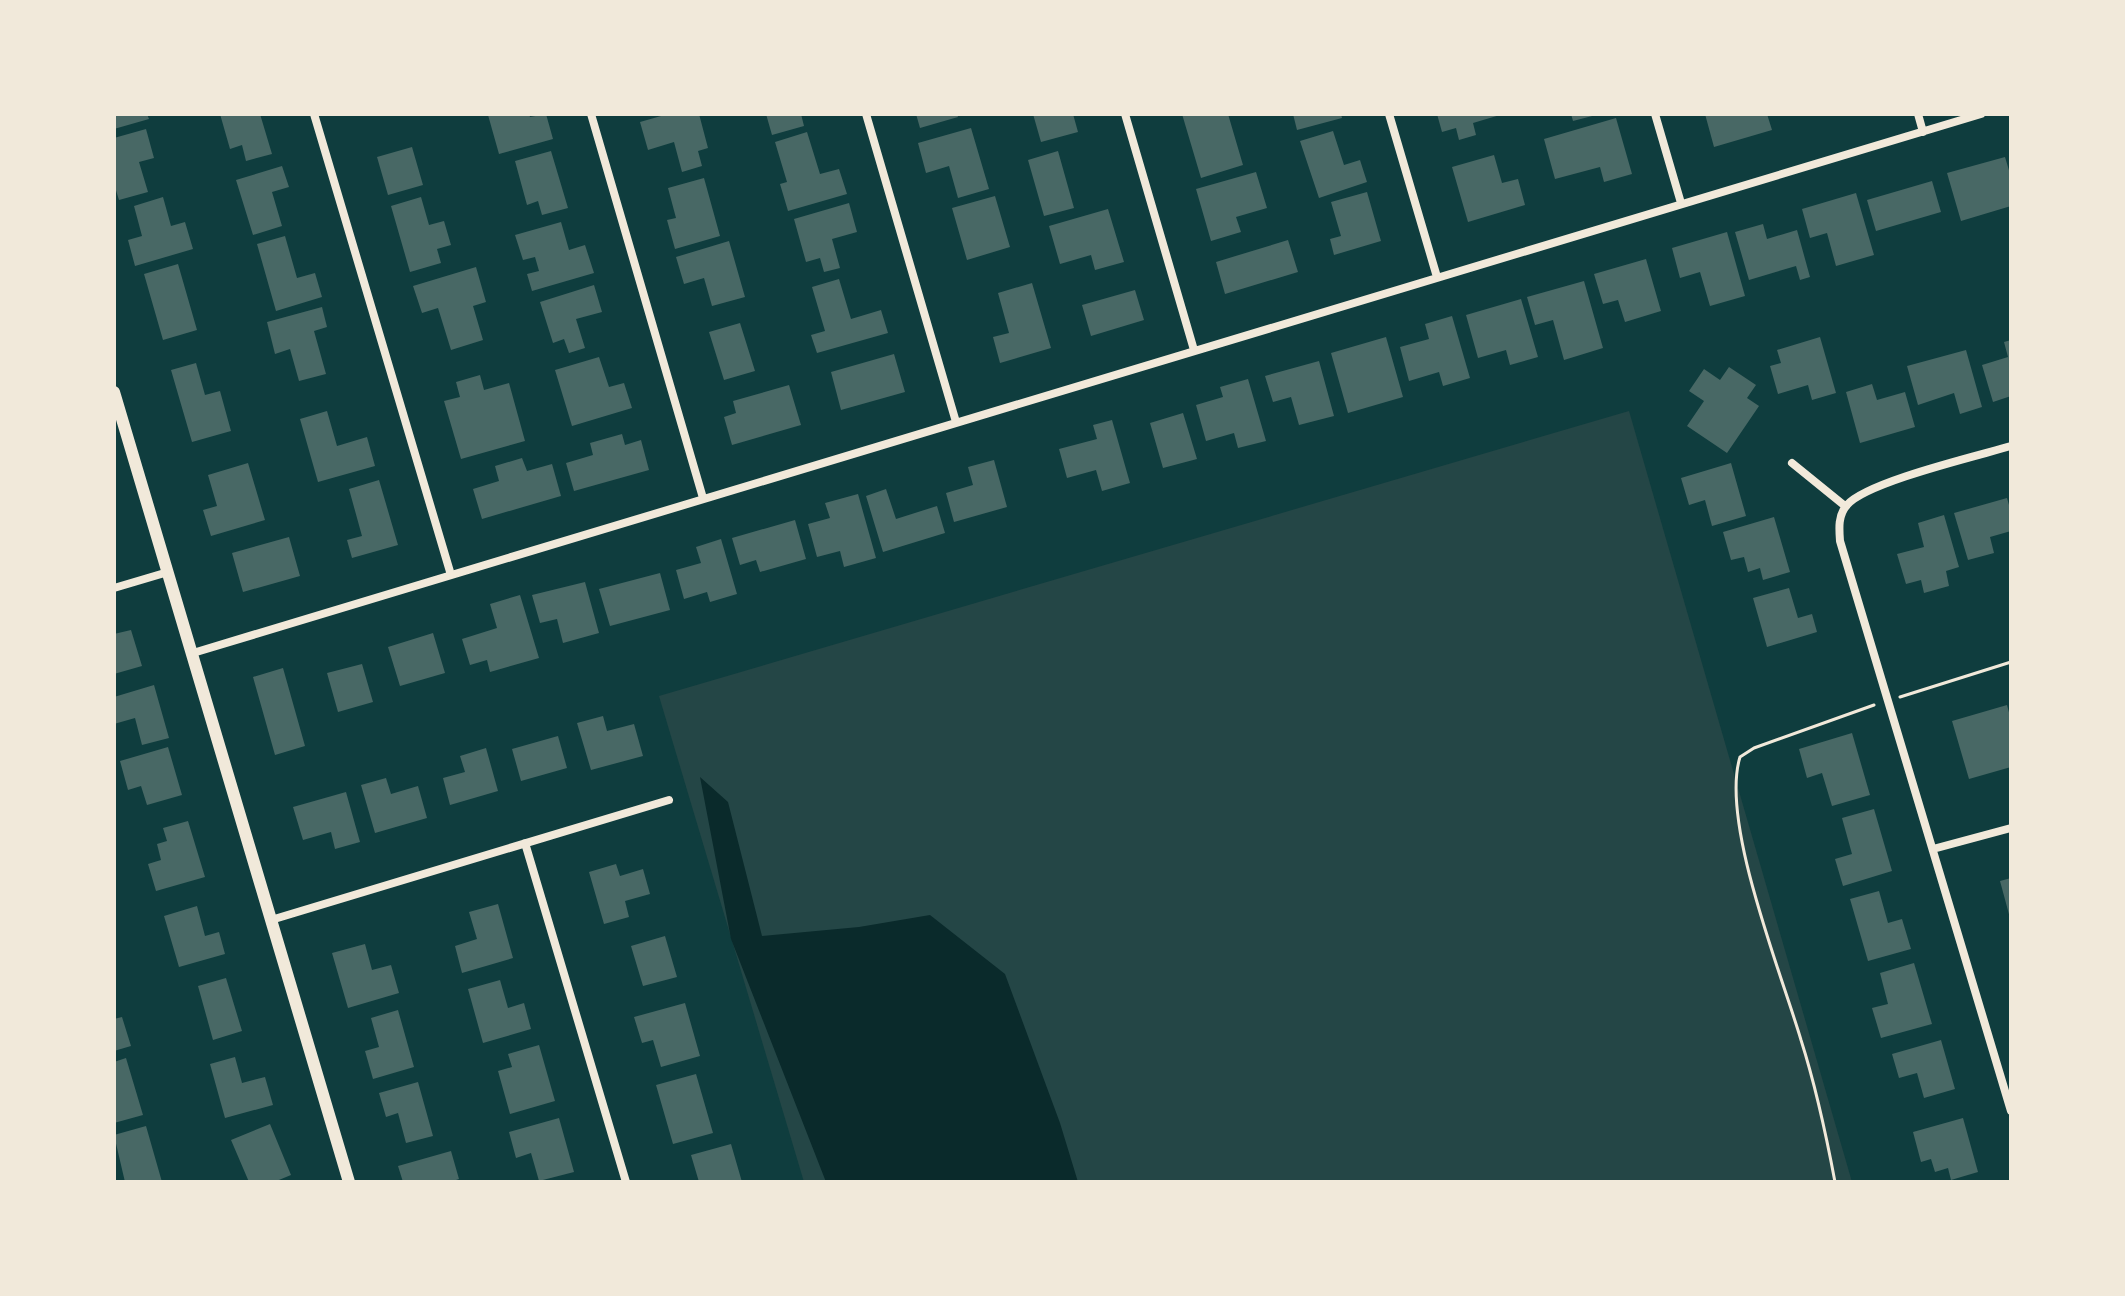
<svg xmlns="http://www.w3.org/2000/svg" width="2125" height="1296" font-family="'Source Sans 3',sans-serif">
  <rect width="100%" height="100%" fill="#0f3d3e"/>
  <!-- green -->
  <path fill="#244646" d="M1629,411L1852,1182H804L659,696Z"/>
  <!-- water -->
  <path fill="#0a2a2b" d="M700,777L728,802L762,936L859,927L930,915L1005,974L1060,1123L1078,1182H826L731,939Z"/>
  <!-- building -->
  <path fill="#486865" d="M114,114H147L149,119L114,129Z
    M220,114H260L272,154L246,161L242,145L230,149Z
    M491,114H529L530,117L546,114L553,139L499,154L488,115Z
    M668,114H699L708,148L698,151L702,166L682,172L674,142L648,150L640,122Z
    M766,114H801L804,126L772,135Z
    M916,114H957L958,117L920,128Z
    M1033,114H1073L1078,132L1041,142Z
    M1182,114H1228L1243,165L1201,178Z
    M1293,114H1341L1342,118L1297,130Z
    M1437,114H1500V115L1473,123L1476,135L1459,140L1456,128L1442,132Z
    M1571,114H1596V115L1573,121Z
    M1705,114H1767L1772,130L1714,147Z
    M1616,118L1632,174L1604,182L1600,167L1555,179L1544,139Z
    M971,128L989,189L958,198L949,166L926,173L918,143Z
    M146,129L154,158L139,162L148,192L119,200L114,184V138Z
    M1333,131L1344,165L1360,160L1367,182L1319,198L1300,141Z
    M807,132L820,174L839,169L847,194L788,211L780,184L787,182L775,142Z
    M412,147L423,185L388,195L377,157Z
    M551,151L568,208L542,215L538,201L527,205L515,161Z
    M1058,151L1074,208L1044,216L1028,160Z
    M1494,155L1502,183L1518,179L1525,205L1468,222L1452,167Z
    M2005,157L2011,177V206L1961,221L1947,173Z
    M282,166L289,187L272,192L282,226L253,235L236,180Z
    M1256,172L1267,208L1236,217L1241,232L1211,241L1196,189Z
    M704,178L720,236L675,249L667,220L676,218L668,188Z
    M1932,181L1941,212L1876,231L1867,200Z
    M1367,192L1381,241L1334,255L1330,239L1341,236L1331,202Z
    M1856,193L1874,255L1836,266L1827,233L1810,238L1802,209Z
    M995,196L1010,247L967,260L952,208Z
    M163,197L171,226L185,222L193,249L135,266L128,240L142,236L134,206Z
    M421,197L429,225L444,221L451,245L437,249L441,263L410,272L391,206Z
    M849,203L857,232L832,239L840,268L824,272L820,258L806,262L794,219Z
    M1108,209L1124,262L1095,270L1091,255L1060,264L1049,226Z
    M561,222L569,250L585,245L594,273L532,291L527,274L539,271L535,257L523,260L515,235Z
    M1763,224L1767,239L1797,230L1810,277L1800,280L1796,266L1749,280L1735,232Z
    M1727,232L1745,296L1710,306L1700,272L1680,278L1672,248Z
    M285,236L297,278L315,273L322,297L276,311L257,244Z
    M1288,240L1298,272L1225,294L1216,262Z
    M729,241L745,297L712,306L704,278L684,284L676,257Z
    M1646,259L1661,311L1625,322L1618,300L1603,304L1594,274Z
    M178,264L197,330L163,340L144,274Z
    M476,267L486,302L473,306L483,340L451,350L438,308L422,313L413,286Z
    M839,279L851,319L881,310L888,333L817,353L811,335L825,331L812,287Z
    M1584,281L1603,348L1564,360L1553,320L1535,325L1527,297Z
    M1032,283L1051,348L1000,363L993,337L1009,333L998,293Z
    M594,285L602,312L576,319L585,348L569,353L564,339L553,343L540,302Z
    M1135,290L1144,320L1091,336L1082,305Z
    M1521,299L1538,357L1510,365L1506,350L1478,358L1466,315Z
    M322,307L327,327L314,331L326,374L299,381L290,349L275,354L267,322Z
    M1452,316L1470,378L1443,386L1439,372L1409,381L1400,347L1429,339L1425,324Z
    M740,323L755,371L724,380L709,332Z
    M1386,337L1403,397L1348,413L1331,353Z
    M1820,337L1836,393L1812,400L1808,385L1778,394L1770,366L1781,363L1777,350Z
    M2011,340V396L1993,402L1982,365L2008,357L2004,342Z
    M1966,350L1982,407L1960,414L1954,393L1918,405L1907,366Z
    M894,354L905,392L841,410L831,372Z
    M599,357L609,387L624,383L632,408L572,426L555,370Z
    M1319,361L1334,416L1299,425L1291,397L1273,402L1265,376Z
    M196,363L205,395L220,391L231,431L192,442L171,370Z
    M1729,367L1756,385L1747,398L1759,406L1727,453L1687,426L1704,401L1689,391L1704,369L1720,380Z
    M480,375L484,390L509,383L525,441L461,459L444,401L460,397L456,382Z
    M1248,379L1266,441L1238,448L1234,433L1206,441L1196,405L1223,397L1220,387Z
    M1872,384L1877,400L1905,392L1915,427L1860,443L1846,392Z
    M789,385L801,425L732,445L724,417L736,413L733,401Z
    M327,411L337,446L367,437L375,466L318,482L300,419Z
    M1183,413L1197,459L1163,468L1150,423Z
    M1112,420L1130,483L1102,491L1096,470L1067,478L1059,449L1097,439L1093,425Z
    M622,434L625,445L641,440L649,470L574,491L566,463L593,455L590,443Z
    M522,458L527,471L552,464L561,496L482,519L473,489L499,481L495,466Z
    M994,460L1007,507L954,522L946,493L973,485L968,467Z
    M248,463L265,520L211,536L203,510L217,506L208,475Z
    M1731,463L1746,516L1712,526L1705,500L1689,505L1681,478Z
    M379,480L398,545L352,558L347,540L362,536L349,489Z
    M886,489L896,519L937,506L945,533L883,552L866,496Z
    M858,494L876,558L844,567L840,551L817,557L808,524L830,518L825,503Z
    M2007,498L2011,512V531L1990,537L1994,553L1968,560L1954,513Z
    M1944,515L1959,567L1946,571L1949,586L1924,593L1921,580L1906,584L1897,554L1924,547L1918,523Z
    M1774,517L1790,572L1763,580L1760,568L1748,572L1744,557L1731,560L1723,532Z
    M795,520L806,559L760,572L756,560L740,565L732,538Z
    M289,537L300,576L243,592L232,553Z
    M721,539L737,594L710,602L707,592L684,599L676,570L701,563L696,547Z
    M660,573L670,610L610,626L599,589Z
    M585,582L599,633L563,643L557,619L540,623L532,595Z
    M1789,588L1798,618L1812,614L1817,632L1767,647L1753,598Z
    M520,595L539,658L490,672L487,660L470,665L462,639L497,628L490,604Z
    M131,630L142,666L114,674V634Z
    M433,633L445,673L400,686L388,647Z
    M362,664L373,702L338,712L327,673Z
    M283,668L305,746L275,755L253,677Z
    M154,685L169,738L142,745L135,718L114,724V697Z
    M2007,705L2011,720V767L1969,779L1952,721Z
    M603,716L607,731L634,724L643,756L591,770L577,723Z
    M1852,733L1870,795L1832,806L1822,773L1807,778L1799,749Z
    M558,736L567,768L521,781L512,749Z
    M168,747L182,795L147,805L141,786L128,790L120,761Z
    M486,748L498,791L450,805L443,778L465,772L460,756Z
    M386,778L391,794L418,786L427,818L375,833L361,785Z
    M346,792L360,842L335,849L331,832L303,840L293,807Z
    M1874,809L1892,871L1843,886L1835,859L1852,854L1842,818Z
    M188,821L205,877L156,891L148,864L161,860L157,844L167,841L163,828Z
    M616,864L620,876L643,869L650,894L625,901L629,917L604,924L589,872Z
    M2011,878V918H2010L2000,881Z
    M1879,891L1888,923L1902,919L1911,949L1868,961L1850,899Z
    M498,904L513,958L462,973L455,946L477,939L469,912Z
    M197,906L205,936L219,932L225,954L179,967L164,916Z
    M665,936L677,977L643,986L631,946Z
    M365,944L372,970L391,965L399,993L348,1008L332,953Z
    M1914,963L1932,1024L1881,1038L1872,1008L1888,1004L1880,973Z
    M226,978L242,1031L213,1040L198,986Z
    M500,980L508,1008L524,1003L531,1029L483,1043L468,989Z
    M685,1003L700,1056L661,1067L653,1040L642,1043L634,1017Z
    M398,1010L414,1067L373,1079L365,1051L379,1047L371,1018Z
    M122,1017L131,1046L114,1051V1019Z
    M1941,1040L1955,1089L1924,1098L1917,1073L1899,1078L1892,1054Z
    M539,1045L555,1101L510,1114L498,1071L512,1067L508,1054Z
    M235,1057L242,1083L265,1077L273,1105L225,1118L210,1064Z
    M126,1058L143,1115L114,1123V1062Z
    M696,1074L713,1133L673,1144L656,1085Z
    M418,1082L433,1136L406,1143L398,1113L386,1117L379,1093Z
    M559,1118L574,1172L539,1181L531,1153L516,1158L509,1132Z
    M1963,1118L1978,1172L1951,1180L1948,1168L1935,1172L1931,1159L1921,1162L1913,1132Z
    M270,1124L291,1175L274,1182H249L231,1140Z
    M146,1126L162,1182H125L114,1135Z
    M731,1144L742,1182H699L691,1155Z
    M451,1151L459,1179L450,1182H403L398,1166Z"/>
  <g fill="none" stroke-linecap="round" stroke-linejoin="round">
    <!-- path -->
    <path stroke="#f1e9da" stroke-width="3" d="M1900,697L2011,662
      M1835,1182C1826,1134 1816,1087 1801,1040C1781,972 1720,822 1740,757L1754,748L1874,705"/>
    <!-- minor -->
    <path stroke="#f1e9da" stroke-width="8" d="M314,114L451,575
      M591,114L703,498
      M866,114L956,422
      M1125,114L1194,350
      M1389,114L1437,277
      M1655,114L1681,203
      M1918,114L1923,132
      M2011,446C1977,456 1866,482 1847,505C1838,515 1839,528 1840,541L2011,1111
      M1792,463L1845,506
      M114,588L168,572
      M193,653L1981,114
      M525,843L626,1182
      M1933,849L2011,828
      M271,920L669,800"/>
    <!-- tertiary -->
    <path stroke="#f1e9da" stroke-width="12" d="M114,392L349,1182"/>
  </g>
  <!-- border -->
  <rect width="2125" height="1296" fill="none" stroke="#f1e9da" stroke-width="232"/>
</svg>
